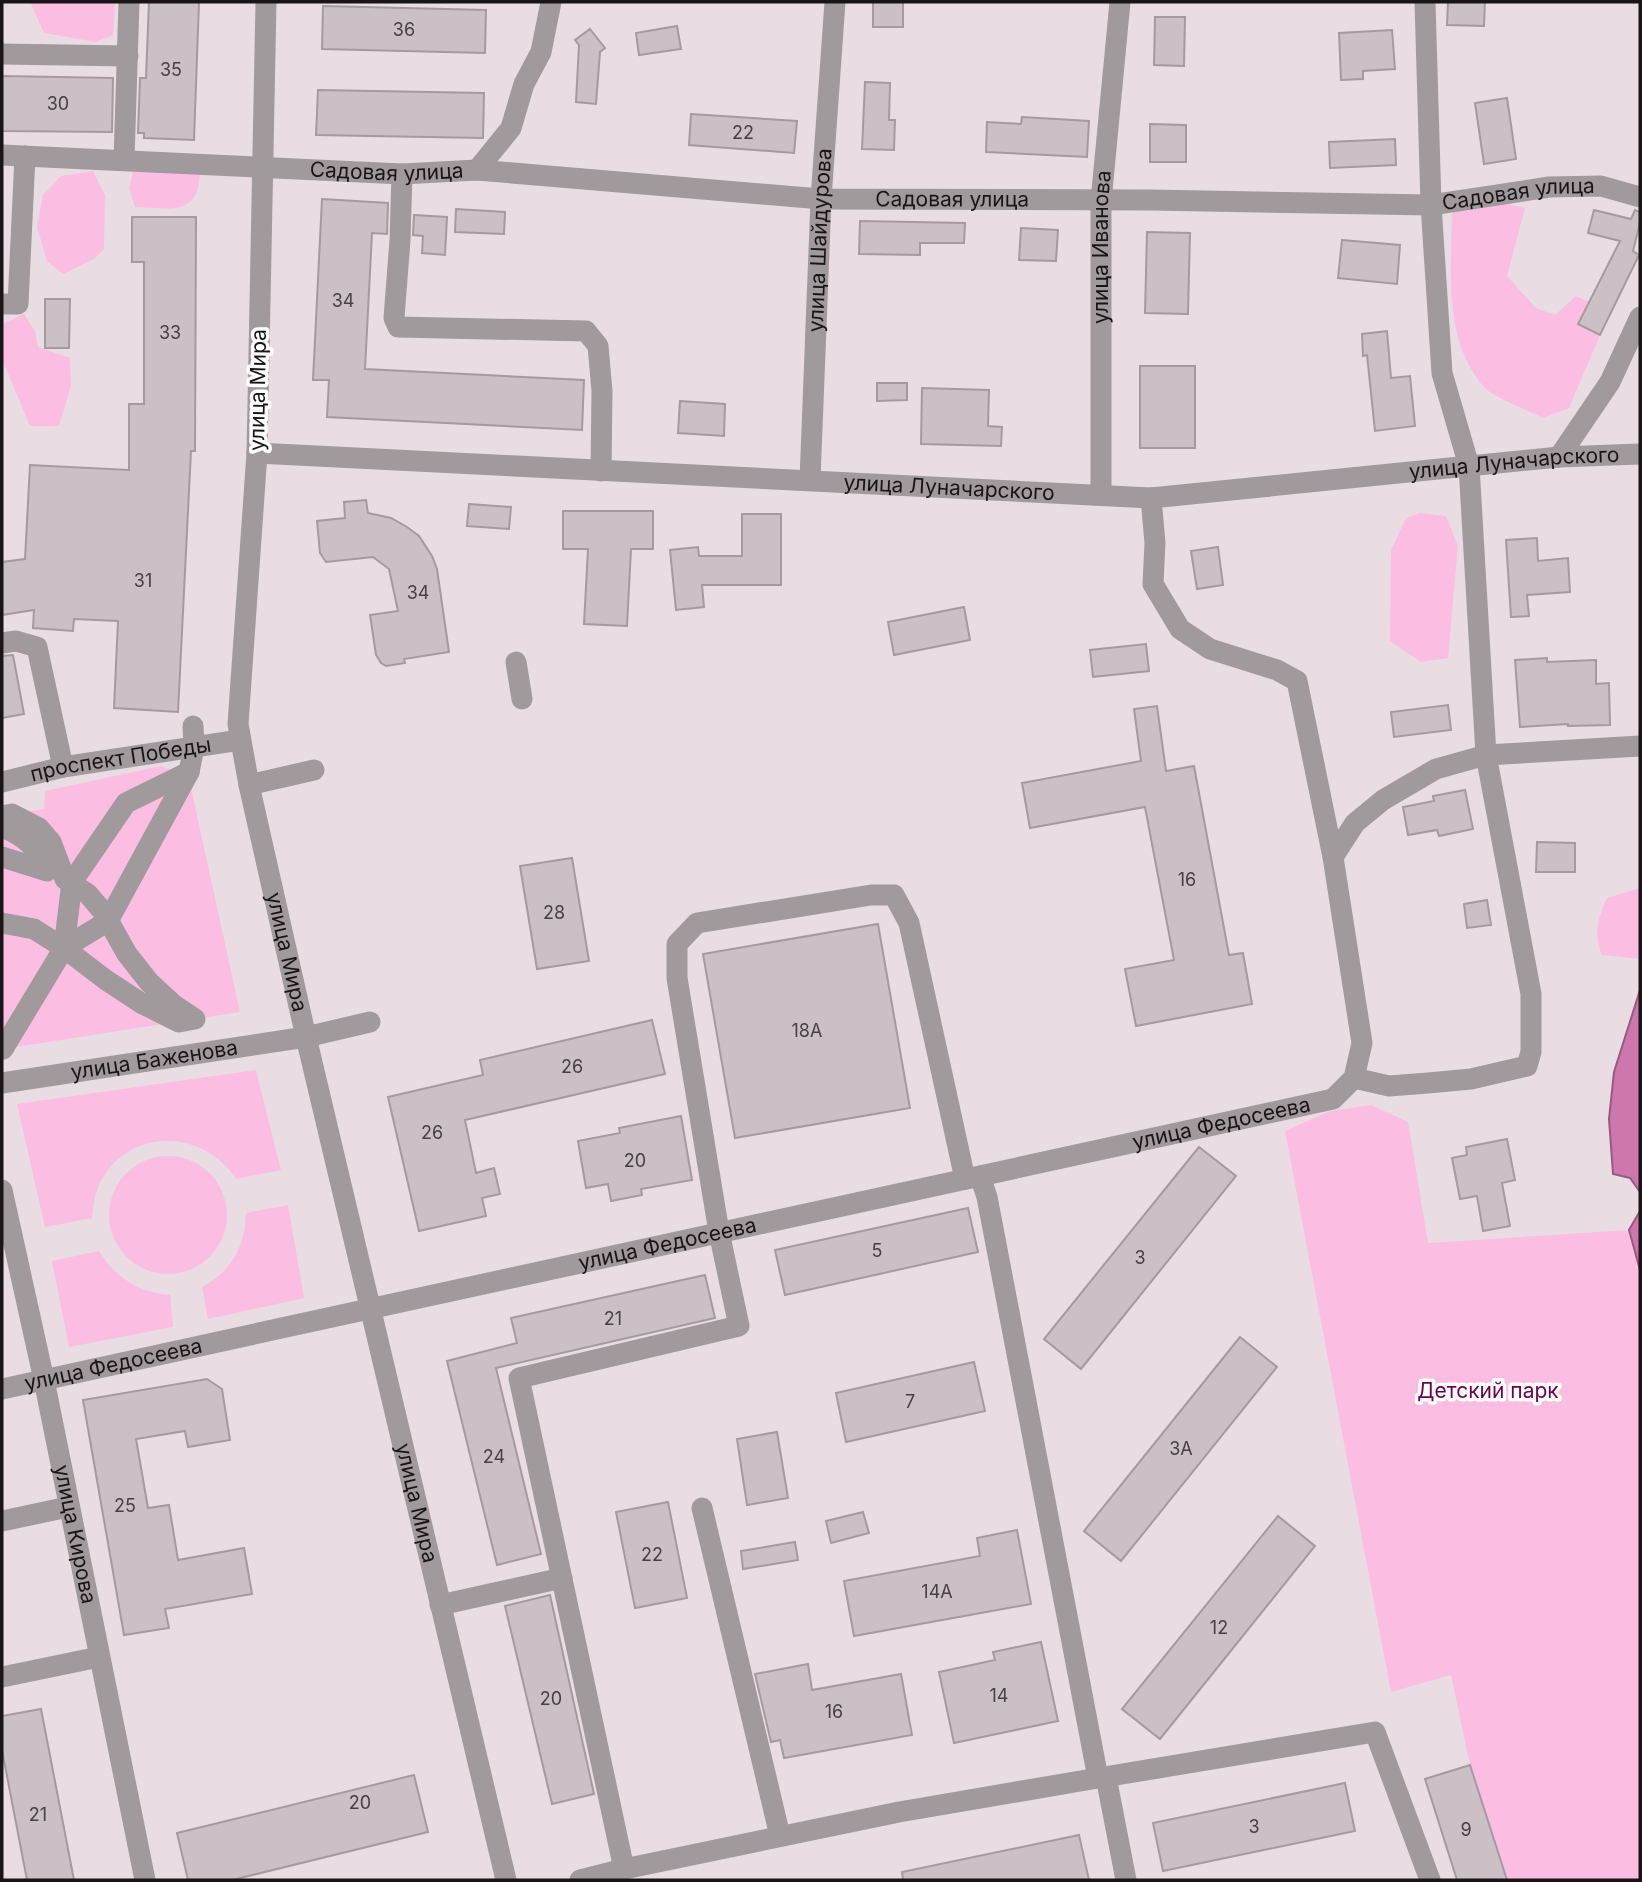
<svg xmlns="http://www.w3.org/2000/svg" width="1642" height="1882" font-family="Inter,sans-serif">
  <rect width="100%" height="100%" fill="#e9dde3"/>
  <!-- green -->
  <path fill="#fbbee2" d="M33,2H115L113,35L96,42L44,33L31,4Z
    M134,169L200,171C199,218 171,208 135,207L129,188Z
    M93,171L105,195L104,249L94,259L63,274L47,261L37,227L43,195L61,176Z
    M1483,198L1525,208L1507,276L1536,308L1555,315L1576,296L1589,302L1600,335L1569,408L1543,418C1530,411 1493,397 1485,388C1441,339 1452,267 1452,207Z
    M24,314L35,331L38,347L70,358L71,386L59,426H30L2,359V324Z
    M1420,513L1446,516L1458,546L1448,658L1421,662L1390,641L1391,550L1406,518Z
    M161,766L189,779L240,1012L3,1049L2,816L44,809L45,791Z
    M1640,888V959L1602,955C1593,935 1598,917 1607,898Z
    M256,1070L281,1170L236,1179C205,1130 130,1126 101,1181C95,1193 93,1205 92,1218L45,1227L17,1104Z
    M1371,1105L1408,1122L1428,1243L1629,1230L1640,1270V1880H1507L1470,1765L1451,1675L1391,1692L1285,1131L1330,1111Z
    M109 1215a59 59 0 1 1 118 0a59 59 0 1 1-118 0Z
    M288,1205L304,1298L208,1319L202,1287C232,1271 245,1246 246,1213Z
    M99,1251C116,1278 138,1292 170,1295L173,1327L69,1347L52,1261Z"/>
  <!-- water -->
  <path fill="#cd77ae" stroke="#975a81" stroke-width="2" d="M1640,990V1192L1630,1178L1613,1174L1609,1119L1614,1072Z
    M1640,1211V1270L1629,1230Z"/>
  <!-- building -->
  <path fill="#ccc0c7" stroke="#a59aa0" stroke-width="2" d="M149,2H199L194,140L144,138V133H138L140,78H146Z
    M873,2H903V27H873Z
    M1448,2H1485L1484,26L1447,25Z
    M323,6L486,10L485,53L322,49Z
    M1155,17H1185L1184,66L1154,65Z
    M677,26L681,49L639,55L636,33Z
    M590,29L605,48L600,52L596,104L576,102L579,45L575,40Z
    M1392,30L1395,69L1363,71V79L1341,80L1339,33Z
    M2,76L113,78L112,132L2,131Z
    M865,82L890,83L889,120H895L894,150L862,149Z
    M318,90L484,93L483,138L316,135Z
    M1507,98L1516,159L1484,164L1475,103Z
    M691,114L797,121L794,153L689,145Z
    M1022,117L1089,121L1087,157L986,152L987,122L1021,124Z
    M1150,124L1186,125V162H1150Z
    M1395,139L1396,165L1330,168L1329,142Z
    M322,199L388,203L387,234L372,233L365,369L584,380L582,430L327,417L329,380H313Z
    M456,209L505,212L504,234L455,232Z
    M1594,210L1631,219L1635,210L1640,212V223L1633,251L1639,255L1600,335L1578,324L1620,241L1588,233Z
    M414,215L447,217L445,255L422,253L423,236L413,235Z
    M132,217H196L195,451H191L178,712L114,708L118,621L74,619L73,631L33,628L34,610L2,615V562L25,559L30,465L129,470V404H144V262H132Z
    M860,221L965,223L964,243H920V255L859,254Z
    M1021,228L1058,230L1056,261L1019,260Z
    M1147,232L1190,233L1188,314L1145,313Z
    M1342,240L1400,245L1397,284L1338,278Z
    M45,299H70L69,348H45Z
    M1387,331L1391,378L1410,376L1415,426L1375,431L1367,355L1363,356L1362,334Z
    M1140,366H1195V448H1140Z
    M877,383H907V400L877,401Z
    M922,388L989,390L988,426L1002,427L1001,446L921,444Z
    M680,401L725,404L724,436L678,433Z
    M366,500L368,513L391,518L407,527L419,536L432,556L437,569L449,652L404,659L405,663L386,666L381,663L376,655L370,615L398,611L389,569L373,557L326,562L320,553L317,521L345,518L344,502Z
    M469,504L511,507L509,529L467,526Z
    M563,511H653V549H631L627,626L584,624L588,549H563Z
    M742,514H781V585H702L704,607L676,610L670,550L698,547L699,556H742Z
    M1537,538L1538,561L1568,558L1570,592L1527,595L1529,616L1511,617L1506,540Z
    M1218,547L1223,585L1197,589L1191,551Z
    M964,607L970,640L894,655L888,622Z
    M1146,644L1149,671L1093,677L1090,650Z
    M13,655L24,714L2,718V656Z
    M1547,658V662L1596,660V684L1609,683L1610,725L1568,726V724L1520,727L1515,660Z
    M1448,705L1451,730L1394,737L1391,712Z
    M1157,706L1166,771L1194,766L1229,955L1243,953L1252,1004L1136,1026L1125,969L1174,960L1145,807L1030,828L1022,783L1141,761L1134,709Z
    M1465,790L1473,829L1439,836L1437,830L1408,835L1403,807L1434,801L1433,796Z
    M1537,842L1575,843V872H1536Z
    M572,858L589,961L537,969L520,866Z
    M1487,900L1491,925L1467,928L1464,904Z
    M878,924L910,1108L735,1138L703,954Z
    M652,1020L665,1074L465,1120L476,1173L494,1168L500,1194L482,1198L486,1216L419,1231L388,1097L483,1075L480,1060Z
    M681,1116L692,1180L641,1189L642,1195L611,1201L608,1184L586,1188L578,1141L620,1133L619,1128Z
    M1507,1139L1515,1180L1502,1183L1510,1226L1483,1231L1477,1196L1460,1199L1452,1158L1467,1155L1466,1147Z
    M1199,1147L1236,1176L1081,1369L1044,1339Z
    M968,1208L978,1252L785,1295L775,1250Z
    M705,1275L715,1318L496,1368L541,1554L497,1565L447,1361L517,1343L511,1318Z
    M1240,1337L1277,1367L1121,1561L1084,1531Z
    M974,1362L985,1411L846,1442L836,1393Z
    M207,1379L222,1389L230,1440L188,1447L185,1431L136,1439L148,1508L169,1505L178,1560L244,1548L252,1594L165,1609L169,1628L124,1635L83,1400Z
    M777,1432L788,1498L747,1505L737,1439Z
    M668,1502L687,1598L635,1608L616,1512Z
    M863,1512L869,1533L831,1543L826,1521Z
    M1278,1516L1315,1546L1160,1739L1122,1709Z
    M1017,1530L1031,1604L854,1636L844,1581L980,1556L977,1538Z
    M795,1542L798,1560L743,1569L741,1551Z
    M550,1595L594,1794L552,1804L505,1606Z
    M1041,1642L1058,1721L954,1743L939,1672L995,1660L993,1652Z
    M808,1664L812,1690L901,1674L912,1735L784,1758L780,1740L771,1742L755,1674Z
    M41,1709L74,1880H27L2,1750V1716Z
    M1470,1765L1507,1880H1457L1425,1779Z
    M414,1775L428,1832L232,1880H188L177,1833Z
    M1345,1783L1355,1831L1163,1871L1153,1823Z
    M1079,1835L1089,1880H903L902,1872Z"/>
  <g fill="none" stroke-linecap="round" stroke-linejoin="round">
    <!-- minor -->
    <g stroke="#a09a9d" stroke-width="21">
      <path id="s1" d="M266,2L257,453L238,724L249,785L306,1037L506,1880"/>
      <path d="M2,54L128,56"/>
      <path id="s2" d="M2,155L402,174L477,170L821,199L1150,200L1431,205L1549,187L1601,186L1640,197"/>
      <path d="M124,160L129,2"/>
      <path d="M477,170L511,128L524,84L541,52L551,2"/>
      <path d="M402,174L400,240L394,318L398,327L586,331L598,346L602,391L601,471"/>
      <path d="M2,304H18L25,156"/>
      <path id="s3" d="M257,453L1151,498L1559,457L1640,454"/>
      <path d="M1559,457L1610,382L1640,317"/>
      <path id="s4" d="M810,480L821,199L835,2"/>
      <path id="s5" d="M1101,494V201L1120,2"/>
      <path d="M2,643L16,641L37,647L63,767"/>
      <path d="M516,662L522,699"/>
      <path id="s6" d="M2,782L63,767L240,740"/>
      <path d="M249,785L314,770"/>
      <path d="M2,816L12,814L39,828L51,842L65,879L88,894L104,913L127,954L149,982L174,1005L195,1019L179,1022L141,1003L106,980L64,948L34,929L2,923"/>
      <path d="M2,827C24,836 39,848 47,871L2,857"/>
      <path d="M1333,857L1355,823L1383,800L1436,769L1486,755L1640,746"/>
      <path d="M64,948L72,882L126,803L189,772"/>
      <path d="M3,1049L64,948L108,921L189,772L194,747L193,726"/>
      <path d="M1354,1078L1389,1086L1428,1083L1471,1079L1527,1066L1531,1052V994L1486,755L1469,466L1442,373L1431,205L1425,2"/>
      <path id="s7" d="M2,1083L306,1037L370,1022"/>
      <path id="s8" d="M2,1190L44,1380L145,1880"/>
      <path id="s9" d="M2,1389L1333,1099L1354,1078L1362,1043L1333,857L1297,681L1277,670L1210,649L1180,629L1153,584L1155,543L1151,498"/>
      <path d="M702,1508L780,1836"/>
      <path d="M2,1521L68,1507"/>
      <path d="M440,1605L562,1578"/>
      <path d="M2,1677L99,1657"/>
      <path d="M1106,1777L1126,1880"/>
      <path d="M1098,1778L1375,1732L1430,1880"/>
      <path d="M624,1869L519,1378L739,1326L719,1232L677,978V944L697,923L871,895H894L909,923L965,1179"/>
      <path d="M580,1880L624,1869L899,1812L1098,1778L987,1197L980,1176"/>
    </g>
  </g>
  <g text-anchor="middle" stroke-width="7" stroke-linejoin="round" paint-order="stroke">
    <!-- number labels -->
    <g font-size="18" fill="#464043">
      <text x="404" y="36">36</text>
      <text x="171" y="76">35</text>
      <text x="58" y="110">30</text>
      <text x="743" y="139">22</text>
      <text x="343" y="307">34</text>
      <text x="170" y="339">33</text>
      <text x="143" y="587">31</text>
      <text x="418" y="599">34</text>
      <text x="1187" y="886">16</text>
      <text x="554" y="919">28</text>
      <text x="807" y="1037">18А</text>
      <text x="572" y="1073">26</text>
      <text x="432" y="1139">26</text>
      <text x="635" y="1167">20</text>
      <text x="877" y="1257">5</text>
      <text x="1140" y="1264">3</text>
      <text x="613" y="1325">21</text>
      <text x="910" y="1408">7</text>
      <text x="1181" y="1455">3А</text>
      <text x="494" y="1463">24</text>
      <text x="125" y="1512">25</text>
      <text x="652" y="1561">22</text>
      <text x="937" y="1598">14А</text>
      <text x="1219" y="1634">12</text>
      <text x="999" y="1702">14</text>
      <text x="551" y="1705">20</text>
      <text x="834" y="1718">16</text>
      <text x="360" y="1809">20</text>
      <text x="38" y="1821">21</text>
      <text x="1254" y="1833">3</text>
      <text x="1466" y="1836">9</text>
    </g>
    <!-- street labels -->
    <g font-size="21" fill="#191517" stroke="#fff">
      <text dy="7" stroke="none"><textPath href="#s2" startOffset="385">Садовая улица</textPath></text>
      <text dy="7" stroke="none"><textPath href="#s2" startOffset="1519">Садовая улица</textPath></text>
      <text dy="7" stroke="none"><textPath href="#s2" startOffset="952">Садовая улица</textPath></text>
      <text dy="7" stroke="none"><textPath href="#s4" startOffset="240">улица Шайдурова</textPath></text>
      <text dy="7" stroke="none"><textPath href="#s5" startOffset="247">улица Иванова</textPath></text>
      <text transform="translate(258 390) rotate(-89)" y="7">улица Мира</text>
      <text dy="7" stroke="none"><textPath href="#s3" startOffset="1260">улица Луначарского</textPath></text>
      <text dy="7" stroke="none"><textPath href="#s3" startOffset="693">улица Луначарского</textPath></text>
      <text dy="7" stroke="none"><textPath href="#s6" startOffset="121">проспект Победы</textPath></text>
      <text dy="7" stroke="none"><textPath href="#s1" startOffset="956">улица Мира</textPath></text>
      <text dy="7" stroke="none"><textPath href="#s7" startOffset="154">улица Баженова</textPath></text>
      <text dy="7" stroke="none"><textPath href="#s9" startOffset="1248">улица Федосеева</textPath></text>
      <text dy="7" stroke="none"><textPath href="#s9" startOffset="681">улица Федосеева</textPath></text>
      <text dy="7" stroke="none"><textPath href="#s9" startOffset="114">улица Федосеева</textPath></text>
      <text dy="7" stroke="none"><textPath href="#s1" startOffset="1522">улица Мира</textPath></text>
      <text dy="7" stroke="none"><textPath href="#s8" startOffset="352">улица Кирова</textPath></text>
    </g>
    <!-- park labels -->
    <g font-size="21" fill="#6d0052" stroke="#fff">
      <text x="1488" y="1398">Детский парк</text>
    </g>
  </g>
  <!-- border -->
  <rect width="1642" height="1882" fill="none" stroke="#191517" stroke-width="7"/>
</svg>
